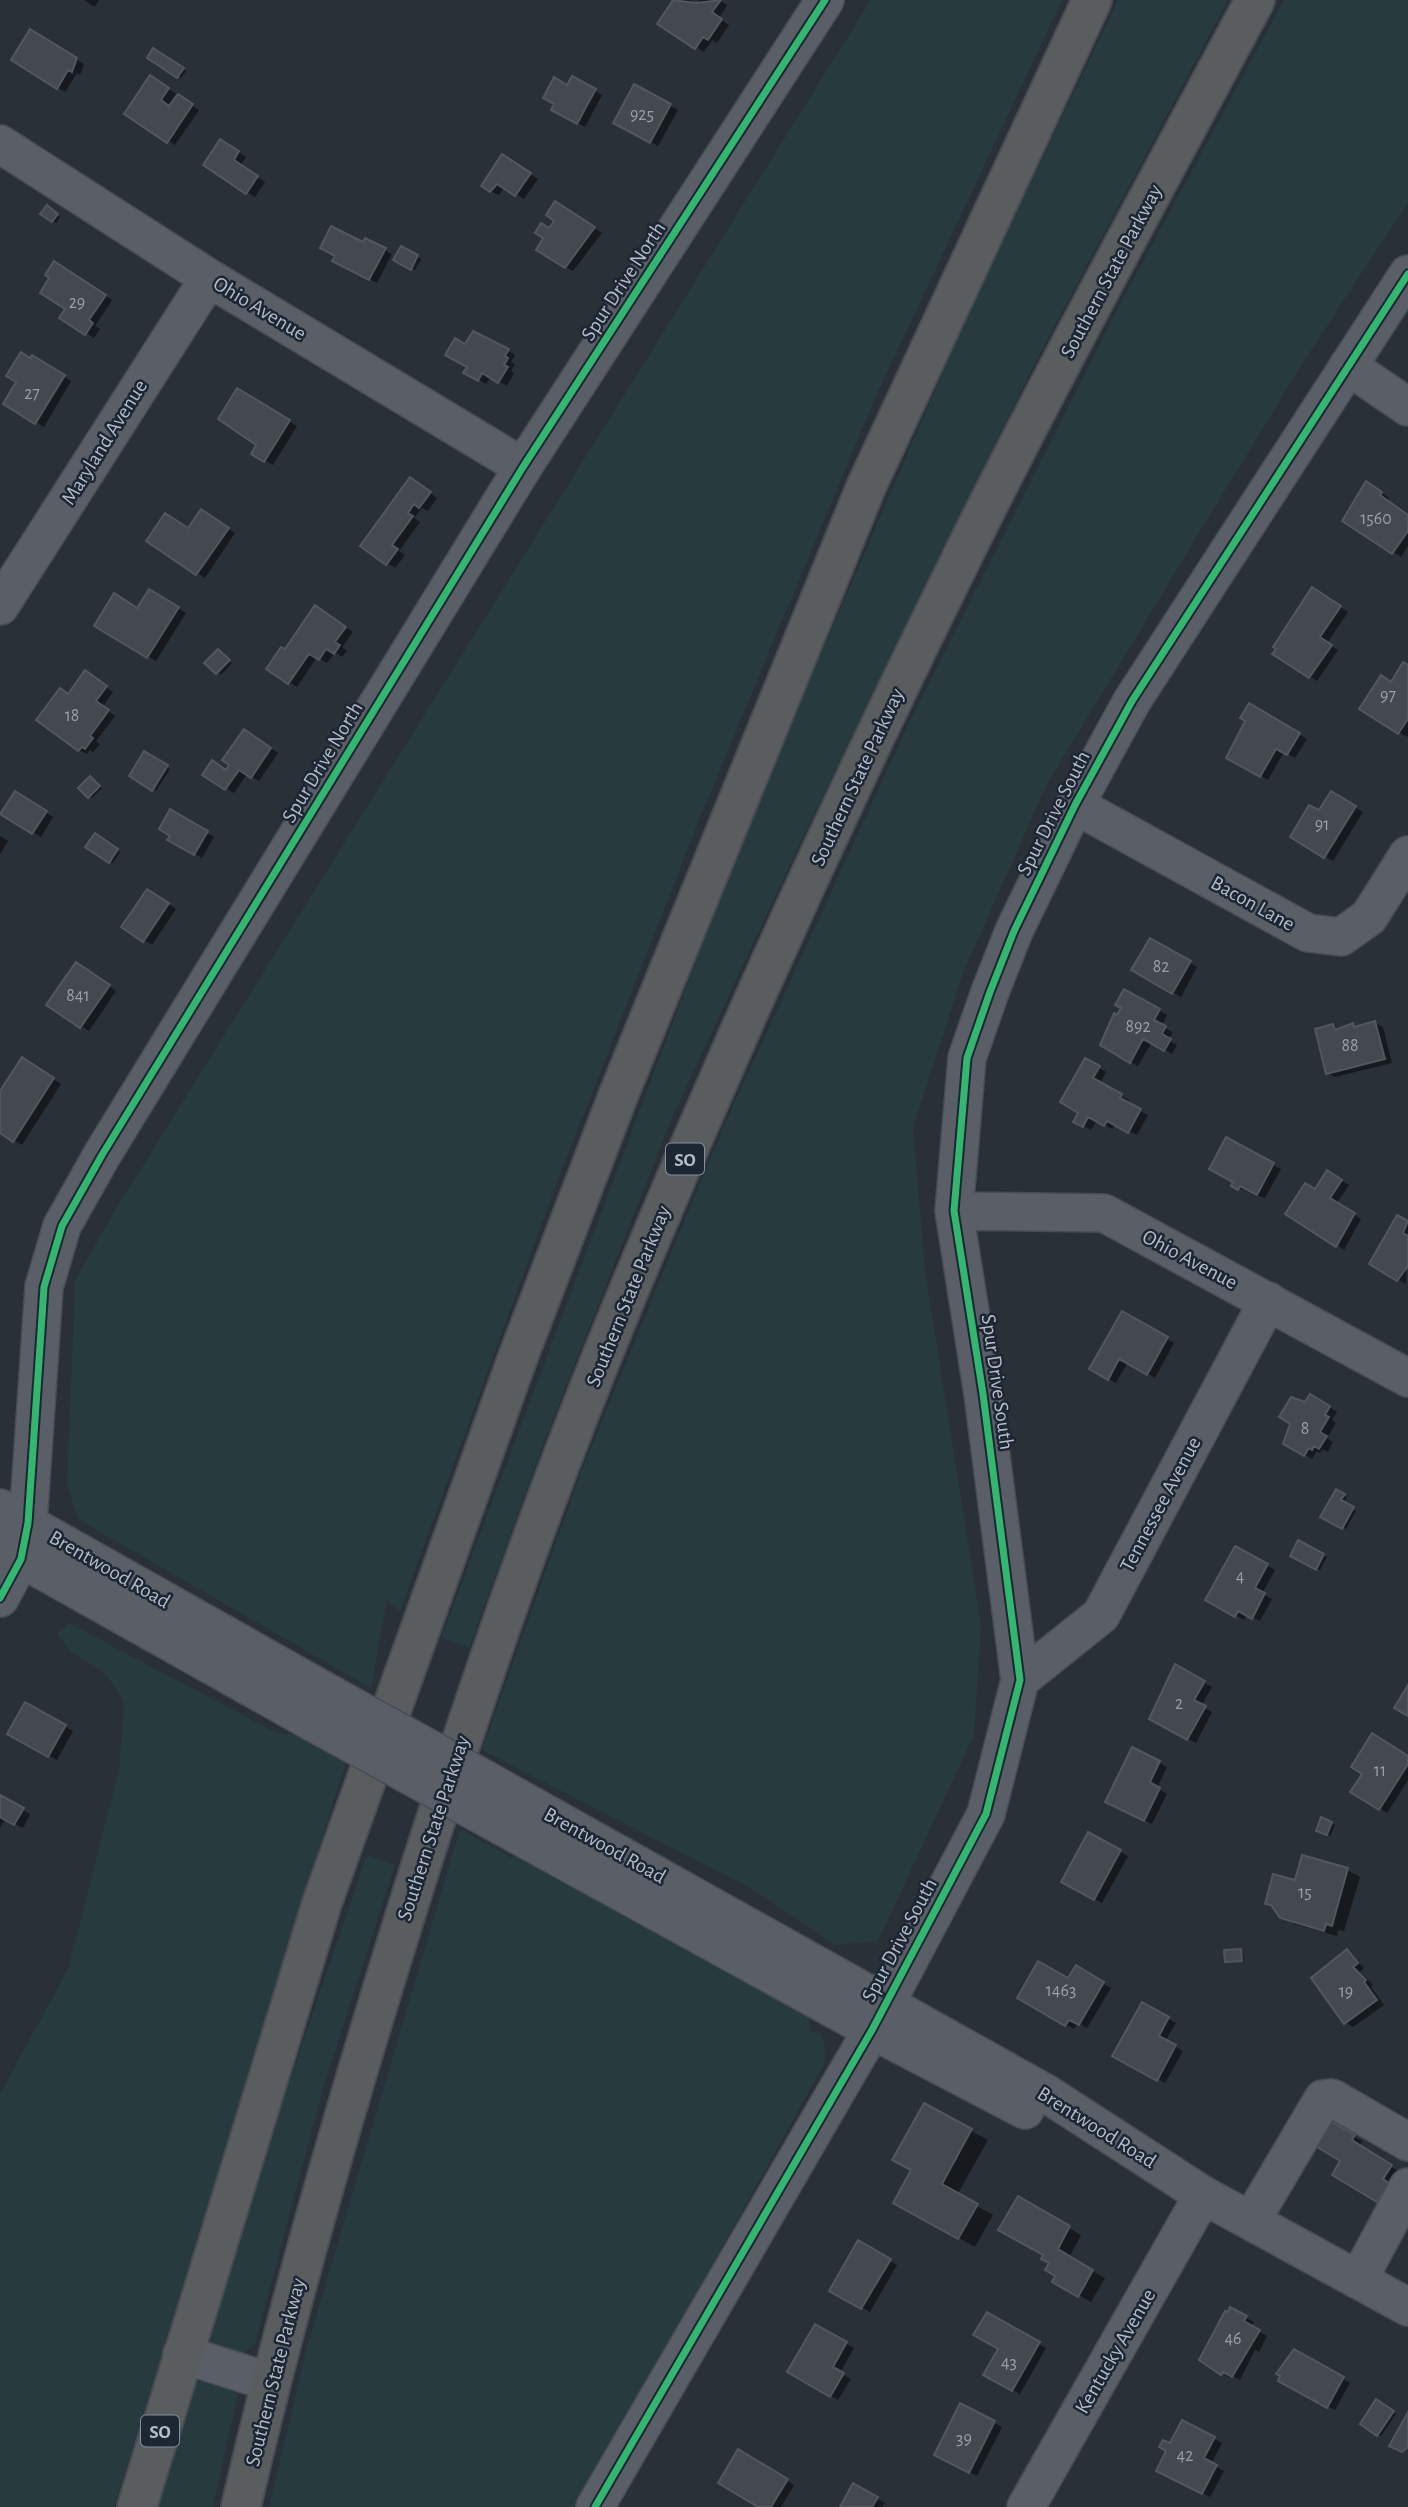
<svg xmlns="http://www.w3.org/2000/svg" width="1408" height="2507" font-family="'Alegreya Sans',sans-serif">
  <rect width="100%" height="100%" fill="#2a3038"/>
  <!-- green -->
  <path fill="#273a3e" d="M871,0H1062L875,398L701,815L557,1182L400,1611L387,1601L371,1688L79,1520L67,1486L75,1281L112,1215Z
    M1118,0H1228L1035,363L802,839L674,1113L548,1432L469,1648L441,1638L748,823L971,307Z
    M1284,0H1408V203L1298,370L1047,784L963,973L913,1128L925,1270L981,1625L974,1735L878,1941L836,1945L754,1890L482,1750L581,1472L722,1130L909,723L1115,314Z
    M69,1623L276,1733L299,1735L346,1763L114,2507H0V2094L68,1969L119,1770L124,1701L104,1672L70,1651L57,1634Z
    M460,1829L512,1858L516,1850L808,2014L811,2031L821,2034L825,2048L824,2064L578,2507H269L306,2351Z
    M367,1855L395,1865L324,2085L255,2344C243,2359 223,2357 211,2341L213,2327L291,2077Z
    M205,2375L239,2389L213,2507H158L192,2389Z"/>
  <!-- shadow -->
  <path fill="#0007" d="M84,0H99L95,7Z
    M675,0H690L697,4L700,0H719L727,5L719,18L729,25L717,43L712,40L704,52L659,23Z
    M31,31L84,64L80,75L77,73L65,92L13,60Z
    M154,50L186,71L181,78L149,57Z
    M572,78L602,95L585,127L553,110Z
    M158,82L176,94L167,106L170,108L186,101L199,110L175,145L127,114Z
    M635,86L678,110L658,146L616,123Z
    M228,145L246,157L240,166L265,182L255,197L205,165Z
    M503,157L538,179L524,199L505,187L499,195L491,191Z
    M563,207L602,233L573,271L566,267L550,230Z
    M50,209L60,217L56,223L42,213Z
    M366,240L392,254L377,283L342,265Z
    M402,248L421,259L415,270L396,259Z
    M62,268L112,300L95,326L100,329L94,338L62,318L67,309Z
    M466,347L508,351L515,355L511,362L515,364L511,371L514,373L507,386L491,376L486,384L466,372L469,367Z
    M33,357L71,381L44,427L5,403Z
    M238,390L297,426L273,465L253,453L258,445Z
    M418,484L437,498L428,511L422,508L414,518L420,522L399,551L405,555L395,568L363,546Z
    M1375,488L1389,498L1386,501L1408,516V546L1401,557L1345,520Z
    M209,516L235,533L205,578L149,541L189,530Z
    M150,591L186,613L156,661L97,625L138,610Z
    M1321,594L1348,612L1327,643L1338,650L1317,681L1275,654Z
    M323,612L353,632L342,647L347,651L342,657L335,652L327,663L317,657L297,687L269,668Z
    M221,653L232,663L221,675L207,663Z
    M1408,667V735L1407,737L1362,709Z
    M93,677L113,692L103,706L115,716L96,741L100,744L93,752L90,750L87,754L79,750L69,695Z
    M1249,705L1307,739L1295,758L1284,752L1268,780L1228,757L1247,720Z
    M252,736L278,753L259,781L247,774L234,793L205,774L227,771Z
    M145,753L170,769L156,791L131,776Z
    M91,778L102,788L92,798L89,796Z
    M15,793L53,817L41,837L3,813Z
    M1332,793L1363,812L1333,861L1292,836L1320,813Z
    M171,812L214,837L202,858L170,839Z
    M95,835L120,852L113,863L88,846Z
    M0,836L8,841L0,854Z
    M155,895L176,909L152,945L124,927Z
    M1151,940L1197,967L1181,997L1134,969Z
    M84,969L116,991L89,1031L49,1004Z
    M1125,991L1167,1015L1161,1026L1173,1032L1168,1040L1177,1045L1172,1054L1152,1042L1138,1066L1102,1045L1124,1008Z
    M1375,1023L1383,1027L1392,1063L1335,1077L1327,1073L1333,1026L1340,1030Z
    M1085,1060L1106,1072L1100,1084L1129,1100L1127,1104L1148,1115L1137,1135L1115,1124L1112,1129L1097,1120L1091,1130L1075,1121L1081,1112Z
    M30,1064L61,1084L22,1145L0,1131V1094Z
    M1226,1140L1281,1169L1265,1198L1233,1186L1236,1181Z
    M1328,1173L1349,1185L1337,1203L1361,1219L1344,1250L1337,1245L1316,1191Z
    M1397,1217L1408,1223L1406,1284L1371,1264Z
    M1123,1314L1174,1343L1155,1378L1128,1362L1116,1383L1092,1369Z
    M1310,1396L1337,1412L1332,1420L1336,1423L1327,1438L1333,1442L1328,1452L1322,1449L1320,1453L1317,1451L1312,1459L1285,1443L1290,1435L1287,1433Z
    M1337,1491L1347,1497L1343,1504L1356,1511L1346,1529L1323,1516Z
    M1299,1543L1327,1557L1320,1570L1292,1556Z
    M1235,1548L1275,1570L1262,1594L1272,1599L1260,1621L1246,1614L1244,1620L1207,1599Z
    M1175,1667L1212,1687L1201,1706L1212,1712L1196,1743L1152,1719Z
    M26,1705L73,1731L57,1760L10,1734Z
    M1133,1749L1167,1767L1157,1788L1167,1794L1152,1824L1115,1805Z
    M1408,1757V1780L1387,1813L1353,1791Z
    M0,1797L30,1814L23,1828L5,1819L0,1828Z
    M1322,1819L1335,1825L1330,1836L1321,1832Z
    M1089,1834L1128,1856L1102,1903L1063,1881Z
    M1347,1870L1360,1877L1344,1931L1338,1930L1337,1936L1294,1924L1267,1903L1296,1882Z
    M1240,1951L1243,1953L1244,1962L1226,1961Z
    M1347,1951L1364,1968L1360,1972L1373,1985L1371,1987L1384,2005L1353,2027L1345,2022Z
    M1076,1968L1111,1988L1087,2028L1078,2023L1074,2029L1019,1997L1068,1981Z
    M1143,2004L1176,2023L1165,2041L1183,2051L1165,2083L1115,2055Z
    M924,2105L988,2140L957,2195L993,2215L975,2247L895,2202L913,2170Z
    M1325,2119L1362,2141L1359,2146L1398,2171L1390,2185L1385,2205L1334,2174L1343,2161Z
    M1018,2199L1081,2235L1069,2258L1105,2278L1091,2302L1054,2281L1058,2275Z
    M859,2243L897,2265L870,2312L832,2290Z
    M1231,2310L1254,2322L1251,2327L1267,2336L1259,2352L1255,2350L1240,2380L1232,2375L1230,2378L1201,2359Z
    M987,2314L1046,2348L1020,2394L985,2374L1000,2349Z
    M816,2326L854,2348L840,2373L851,2379L838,2400L789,2372Z
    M1294,2352L1350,2383L1335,2410L1280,2380Z
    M1377,2402L1396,2414L1381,2436L1362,2423Z
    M961,2405L1002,2427L977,2476L944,2458Z
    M1183,2422L1222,2443L1211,2464L1224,2471L1210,2497L1166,2475L1171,2446Z
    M739,2452L794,2485L781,2507H761Z
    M854,2486L885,2503L882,2507H842Z"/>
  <!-- building -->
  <path fill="#444950" stroke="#52575f" stroke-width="2" d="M673,0L696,3L721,0L712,12L722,19L708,40L703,37L695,49L657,24Z
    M30,29L77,58L72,72L68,70L57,89L11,60Z
    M153,48L184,68L177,78L147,58Z
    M150,75L169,88L161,100L169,106L178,94L193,104L167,143L124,114Z
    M572,76L596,89L577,124L551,110L554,104L543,98L554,77L567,85Z
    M634,84L671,104L650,143L613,123Z
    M220,139L239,151L234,160L258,176L246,194L203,165Z
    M502,154L531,173L515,196L497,184L490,192L481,186Z
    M555,201L595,227L565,268L536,250L543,238L535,233L541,223L549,228L554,221L546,215Z
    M47,205L58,214L52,222L40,214Z
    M331,226L363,242L365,238L386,248L369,280L332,261L335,256L320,248Z
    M401,246L418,255L411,270L393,260Z
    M54,261L106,295L89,320L93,323L85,335L59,318L65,309L40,293L49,278L45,275Z
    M473,331L509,349L505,356L508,358L504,365L508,367L498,383L482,373L478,381L463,373L467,367L445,355L455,338L465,344Z
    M21,352L30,358L32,355L65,375L35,424L3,404L16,382L6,376Z
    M237,388L290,420L264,462L251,454L256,445L218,419Z
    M410,477L431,492L419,508L414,504L408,513L413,516L392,545L398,549L386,565L360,546Z
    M1366,481L1382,492L1380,495L1408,515V531L1392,554L1342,521Z
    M201,509L229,528L196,575L146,541L165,513L188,528Z
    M1312,587L1341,606L1320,637L1332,645L1309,678L1272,654L1276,649L1273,647Z
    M149,589L179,607L147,658L94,626L114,593L137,608Z
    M315,605L346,627L335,642L340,645L334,654L326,649L319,660L309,654L288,684L266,669L281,647L285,649Z
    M218,649L230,660L216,674L204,663Z
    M1403,662L1408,665V719L1398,734L1359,709L1381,675L1391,682Z
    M85,670L107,686L96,701L109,710L90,736L93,738L85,749L82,747L78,751L36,720L60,688L68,694Z
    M1249,703L1300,733L1287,755L1276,749L1260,777L1226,758L1245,721L1240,718Z
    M244,729L271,748L251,778L239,770L225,790L202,775L212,760L226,770L229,765L222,760Z
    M144,751L168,765L152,791L129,776Z
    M90,776L100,786L88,798L78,788Z
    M15,791L47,811L32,834L0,814Z
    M1331,791L1356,806L1324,858L1290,837L1309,805L1319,810Z
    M170,809L208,831L194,855L167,840L170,836L159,829Z
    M95,833L118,849L109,863L85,847Z
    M147,889L169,903L143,942L121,927Z
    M1150,938L1191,961L1172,994L1131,970Z
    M76,962L110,985L80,1028L46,1005Z
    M1124,989L1160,1009L1154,1020L1166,1026L1162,1034L1171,1039L1164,1051L1143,1039L1130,1063L1100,1045L1114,1013L1117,1015L1121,1008L1115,1005Z
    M1375,1021L1385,1059L1326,1074L1315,1029L1333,1024L1335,1030L1353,1023L1354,1027Z
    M22,1057L54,1078L13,1142L0,1133V1091Z
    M1085,1058L1100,1066L1093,1078L1122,1094L1120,1098L1141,1109L1128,1133L1107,1121L1104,1126L1088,1117L1083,1127L1073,1122L1078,1113L1060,1102Z
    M1226,1137L1274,1163L1257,1195L1240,1186L1238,1190L1231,1186L1233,1182L1209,1169Z
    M1327,1170L1342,1180L1330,1198L1355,1213L1336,1247L1285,1214L1305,1183L1315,1189Z
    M1397,1215L1408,1221L1403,1233L1408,1236V1266L1397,1281L1369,1264Z
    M1122,1311L1168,1337L1147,1375L1119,1359L1108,1380L1089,1369Z
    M1310,1394L1330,1406L1325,1415L1329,1417L1320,1432L1327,1436L1319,1449L1314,1446L1312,1450L1309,1448L1304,1456L1283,1444L1290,1424L1279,1417L1291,1397L1305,1402Z
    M1336,1489L1345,1494L1341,1500L1354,1507L1342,1529L1320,1517Z
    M1298,1540L1324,1554L1316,1570L1290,1556Z
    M1235,1546L1268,1564L1255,1588L1265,1593L1252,1619L1238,1611L1235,1617L1205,1600Z
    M1175,1664L1205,1681L1194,1700L1206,1706L1187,1740L1149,1719Z
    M1408,1685V1716L1394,1708Z
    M25,1702L66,1725L48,1757L7,1734Z
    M1372,1733L1408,1756V1764L1379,1810L1350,1792L1362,1774L1351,1767Z
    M1132,1747L1160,1761L1150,1782L1160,1788L1144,1821L1105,1802Z
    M0,1795L24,1808L14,1825L0,1817Z
    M1321,1817L1332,1822L1327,1835L1316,1831Z
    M1088,1832L1121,1850L1094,1900L1061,1882Z
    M1302,1855L1348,1868L1332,1926L1326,1924L1324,1931L1280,1918L1271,1905L1265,1904L1273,1874L1295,1880Z
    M1241,1949L1242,1961L1225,1962L1224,1950Z
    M1347,1949L1358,1963L1353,1967L1366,1980L1364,1982L1377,2000L1344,2024L1311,1978Z
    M1038,1961L1068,1978L1076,1965L1104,1982L1079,2025L1069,2020L1065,2026L1017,1998Z
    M1142,2002L1169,2017L1159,2036L1176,2045L1157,2081L1112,2056Z
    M924,2103L972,2129L942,2184L978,2204L958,2239L893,2203L911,2170L892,2160Z
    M1324,2117L1355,2135L1352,2140L1392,2165L1383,2179L1389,2183L1377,2202L1332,2175L1340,2161L1309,2142Z
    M1018,2196L1070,2226L1058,2249L1093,2270L1078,2297L1052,2282L1055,2276L1045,2270L1049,2263L1041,2259L1043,2255L998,2230Z
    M858,2240L891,2259L861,2309L829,2291Z
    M1230,2307L1247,2316L1244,2321L1260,2330L1232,2377L1223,2372L1221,2375L1199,2360L1225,2311L1228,2312Z
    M987,2312L1040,2342L1012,2391L983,2375L998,2349L973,2335Z
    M815,2324L847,2342L833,2367L844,2373L830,2397L787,2372Z
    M1294,2349L1344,2377L1327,2408L1278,2381L1280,2376L1276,2374Z
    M1376,2399L1394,2411L1377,2436L1360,2424Z
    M960,2403L995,2421L969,2473L934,2455Z
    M1408,2412V2447L1402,2452L1389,2446Z
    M1182,2420L1215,2437L1204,2458L1217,2465L1202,2494L1156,2471L1166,2451L1159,2447L1163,2440L1170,2443Z
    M738,2449L788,2479L771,2507H758L718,2483Z
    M853,2483L878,2497L872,2507H840Z"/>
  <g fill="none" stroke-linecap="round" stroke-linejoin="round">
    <defs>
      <path id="minor" d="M0,144L209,278L523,467
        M1348,366L1408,407
        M0,606L209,278
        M1075,805L1308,933L1341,937L1369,917L1408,855
        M954,1211L1104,1213L1408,1378
        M0,1508L330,1694
        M1,1547L316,1724
        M0,1598L21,1559L28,1523L44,1287L62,1226L102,1155L523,467L825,0
        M1020,1680L1101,1615L1268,1301
        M486,1780L1047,2094L1203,2195L1408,2307
        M478,1813L872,2030L1025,2110
        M1251,2221L1323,2099L1332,2098L1408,2142
        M1358,2280L1408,2187
        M182,2354L270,2382
        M595,2507L872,2030L986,1814L1020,1680L983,1394L954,1211L967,1058L990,992L1014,931L1075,805L1132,701L1408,274
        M1026,2507L1203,2195"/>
      <path id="highway" d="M137,2507L322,1903L518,1357L618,1096L866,487L1092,0
        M241,2507C285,2316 339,2129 397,1942C463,1729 535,1518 620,1312C727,1052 844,795 969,543C1060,360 1159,180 1255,0"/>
    </defs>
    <!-- minor casing -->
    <use href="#minor" stroke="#484c53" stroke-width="40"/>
    <!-- highway casing -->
    <use href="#highway" stroke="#474c53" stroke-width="42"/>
    <!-- minor -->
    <use href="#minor" stroke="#5a5e66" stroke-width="37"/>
    <!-- highway -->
    <use href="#highway" stroke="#5a5d60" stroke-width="38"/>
    <defs>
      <path id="minor-bridge" d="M330,1694L486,1780
        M316,1724L478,1813"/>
    </defs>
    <!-- minor-bridge casing -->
    <use href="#minor-bridge" stroke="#484c53" stroke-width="40" stroke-linecap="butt"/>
    <!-- minor-bridge -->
    <use href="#minor-bridge" stroke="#5a5e66" stroke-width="37"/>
    <defs>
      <path id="cycleway" d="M0,1598L21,1559L28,1523L44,1287L62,1226L102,1155L523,467L825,0
        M595,2507L872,2030L986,1814L1020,1680L983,1394L954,1211L967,1058L990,992L1014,931L1075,805L1132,701L1408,274"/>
    </defs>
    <!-- cycleway casing -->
    <use href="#cycleway" stroke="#1d2633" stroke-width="11"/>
    <!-- cycleway -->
    <use href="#cycleway" stroke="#33b770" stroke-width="7"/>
  </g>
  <g text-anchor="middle" stroke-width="5" stroke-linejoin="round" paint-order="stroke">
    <!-- number labels -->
    <g font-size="18" fill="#989fab">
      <text x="642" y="120">925</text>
      <text x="77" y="308">29</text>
      <text x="32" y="399">27</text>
      <text x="1376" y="524">1560</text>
      <text x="1388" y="701">97</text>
      <text x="72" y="721">18</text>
      <text x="1322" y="830">91</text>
      <text x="1161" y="972">82</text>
      <text x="78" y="1001">841</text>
      <text x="1138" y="1032">892</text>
      <text x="1350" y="1051">88</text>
      <text x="1305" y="1434">8</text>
      <text x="1240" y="1582">4</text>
      <text x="1179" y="1709">2</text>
      <text x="1380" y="1776">11</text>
      <text x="1305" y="1898">15</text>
      <text x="1061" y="1996">1463</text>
      <text x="1346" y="1997">19</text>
      <text x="1233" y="2344">46</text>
      <text x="1009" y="2368">43</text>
      <text x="964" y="2444">39</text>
      <text x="1185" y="2461">42</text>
    </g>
    <!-- shield labels -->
    <g fill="#1d2633" stroke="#878f9c" stroke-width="2">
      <rect x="666" y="1143.5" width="38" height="31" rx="5"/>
      <rect x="141" y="2415.5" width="38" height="31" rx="5"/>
    </g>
    <g font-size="19" font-weight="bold" fill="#b4bcc9">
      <text x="685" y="1166">SO</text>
      <text x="160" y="2438">SO</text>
    </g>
    <!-- street labels -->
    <g font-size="21" fill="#b4bcc9" stroke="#1d2633">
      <text transform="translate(1111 271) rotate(-62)" y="7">Southern State Parkway</text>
      <text transform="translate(623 281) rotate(-57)" y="7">Spur Drive North</text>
      <text transform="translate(260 308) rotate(31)" y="7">Ohio Avenue</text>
      <text transform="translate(104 442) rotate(-58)" y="7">Maryland Avenue</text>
      <text transform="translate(322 762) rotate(-59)" y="7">Spur Drive North</text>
      <text transform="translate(857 777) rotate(-65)" y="7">Southern State Parkway</text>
      <text transform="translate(1053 813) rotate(-63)" y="7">Spur Drive South</text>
      <text transform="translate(1253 903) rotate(29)" y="7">Bacon Lane</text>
      <text transform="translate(1190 1259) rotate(28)" y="7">Ohio Avenue</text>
      <text transform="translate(628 1296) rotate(-68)" y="7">Southern State Parkway</text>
      <text transform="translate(998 1382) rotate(82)" y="7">Spur Drive South</text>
      <text transform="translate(1160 1504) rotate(-62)" y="7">Tennessee Avenue</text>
      <text transform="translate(110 1569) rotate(30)" y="7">Brentwood Road</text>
      <text transform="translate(433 1828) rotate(-72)" y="7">Southern State Parkway</text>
      <text transform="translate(605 1845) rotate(29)" y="7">Brentwood Road</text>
      <text transform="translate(899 1940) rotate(-62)" y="7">Spur Drive South</text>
      <text transform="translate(1097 2127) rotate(32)" y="7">Brentwood Road</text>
      <text transform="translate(1115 2351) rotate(-60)" y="7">Kentucky Avenue</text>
      <text transform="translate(275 2372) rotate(-76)" y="7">Southern State Parkway</text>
    </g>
  </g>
</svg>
